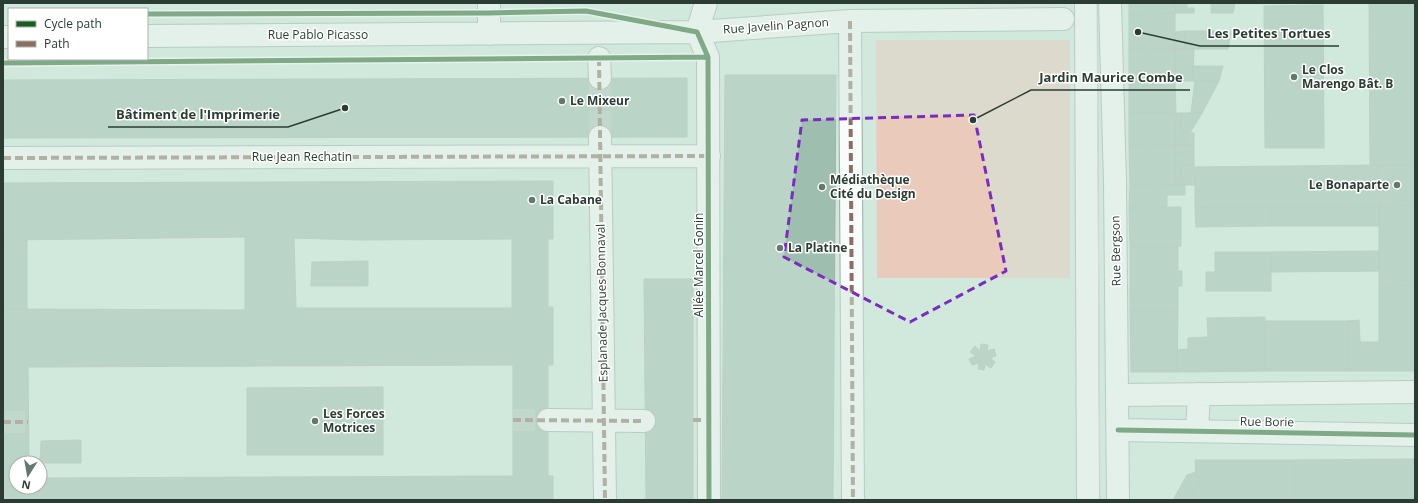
<svg xmlns="http://www.w3.org/2000/svg" width="1418" height="503" font-family="'Open Sans',sans-serif">
  <rect width="100%" height="100%" fill="#d1e8dd"/>
  <!-- green -->
  <path fill="#e9cabb" d="M876,40H1070V278H877Z"/>
  <!-- building -->
  <path fill="#9ebeb0" stroke="#a1b3aa" fill-rule="evenodd" d="M1129,3H1175V13L1129,14Z
    M1175,3H1187V8H1194V13H1175Z
    M1211,3H1235L1233,13H1211Z
    M1369,3H1415V165H1370Z
    M1323,5L1324,148H1265L1264,6Z
    M1175,13V49L1129,50V14Z
    M1185,31H1231L1228,49H1185Z
    M1185,31V49H1175V32Z
    M1175,49H1194L1193,81H1175Z
    M1175,49V81H1129V50Z
    M1193,66H1223L1219,81H1193Z
    M725,75H836L833,500H722Z
    M687,78V137L3,138V80Z
    M1129,81H1175L1176,113H1129Z
    M1195,81H1219L1202,113H1191Z
    M1129,113H1176L1175,145L1129,146Z
    M1176,113H1181V133H1187V141H1183V145H1175Z
    M1181,113H1202L1190,133H1181Z
    M1187,133H1194V145H1183V141H1187Z
    M1175,145H1194V152L1175,153Z
    M1175,145V185L1130,186L1129,146Z
    M1194,152V165H1181V180H1175V153Z
    M1181,165H1194L1195,185H1175V180H1181Z
    M1377,165H1415V205L1379,206Z
    M1377,165L1379,206L1195,207V167Z
    M553,181V239H548V307H553V365H548V476H553V500H3V309L245,310V237L3,240V183ZM294,238L359,240L512,239V308H296ZM513,365V476L40,478V487H16V463H29L28,367Z
    M1185,185V195H1167V208H1129L1130,186Z
    M1415,205V285L1379,286V206Z
    M1270,206H1379V226H1270Z
    M1270,206V226L1196,227L1195,207Z
    M1181,207V246H1130L1129,208Z
    M3,240H27V309H3Z
    M1130,246H1178V271H1182V286H1178V310H1130Z
    M1379,251V271L1271,272V252Z
    M1215,252H1271V272H1215Z
    M368,261V286H311L312,262Z
    M1206,272H1271V291H1206Z
    M644,279H693V500H646Z
    M1415,285V371H1348V321L1359,320L1360,342H1379V286Z
    M1130,310H1178L1177,372H1131Z
    M1265,317V371L1177,372V350L1188,349V338L1208,337L1207,318Z
    M1265,321H1348V371H1265Z
    M981,344L988,345L987,351L994,349L996,356L990,358L995,362L991,368L985,364L984,370L978,369L979,363L972,365L969,359L976,356L970,352L975,346L980,351Z
    M383,387V455H247V388Z
    M81,440V463H40L41,441Z
    M1415,459V500H1294V460Z
    M1195,460H1294V500H1189L1202,477H1196Z
    M1196,472V477H1202L1189,500H1173L1187,475Z"/>
  <g fill="none" stroke-linecap="round" stroke-linejoin="round">
    <!-- minor-tunnel -->
    <path stroke="#b0c6bb" stroke-width="22" stroke-dasharray="22 11" stroke-linecap="butt" d="M600,78V137
      M513,420H548
      M3,422H28"/>
    <defs>
      <path id="minor" d="M489,3V34
        M1086,3L1088,500
        M1110,3L1115,183L1118,500
        M850,21L853,500
        M697,32L708,57L709,500
        M697,32L706,3
        M147,36L697,32L850,21L1063,19
        M3,37H9
        M599,58L600,78
        M600,137L605,500
        M3,158L709,156
        M1118,395L1415,392
        M548,420L644,421
        M1118,430L1415,435
        M1197,431L1199,394"/>
    </defs>
    <!-- minor casing -->
    <use href="#minor" stroke="#9aaca4" stroke-width="24"/>
    <!-- minor -->
    <use href="#minor" stroke="#f8fcfa" stroke-width="22"/>
    <!-- tram -->
    <path stroke="#c8cecb" stroke-width="1" d="M1097,3L1100,500"/>
    <!-- quiet -->
    <path stroke="#8d6e63" stroke-width="4" stroke-dasharray="8 4" stroke-linecap="butt" d="M850,21L853,500
      M599,58L605,500
      M3,158L709,156
      M513,420L644,421
      M693,420H709
      M3,422H28"/>
    <defs>
      <path id="cycleway" d="M147,14L489,13L586,11L697,32L708,57L709,500
        M3,63L708,57
        M1118,430L1415,435"/>
    </defs>
    <!-- cycleway casing -->
    <use href="#cycleway" stroke="#fff" stroke-width="8"/>
    <!-- cycleway -->
    <use href="#cycleway" stroke="#1b5e20" stroke-width="5"/>
  </g>
  <!-- marked area -->
  <path d="M0 0H1418V503H0ZM974,115L1006,271L910,322L784,257L802,120Z" fill="#d1e8dd" fill-opacity=".55" fill-rule="evenodd"/>
  <path fill="none" stroke="#7b2cbf" stroke-width="3" stroke-dasharray="8 5" stroke-linejoin="round" d="M974,115L1006,271L910,322L784,257L802,120Z"/>
  <!-- markers -->
  <g fill="#65786f" stroke="#fff" stroke-width="1.5">
    <circle cx="1294" cy="77" r="4"/>
    <circle cx="562" cy="101" r="4"/>
    <circle cx="1397" cy="185" r="4"/>
    <circle cx="822" cy="187" r="4"/>
    <circle cx="532" cy="200" r="4"/>
    <circle cx="780" cy="248" r="4"/>
    <circle cx="315" cy="421" r="4"/>
  </g>
  <g text-anchor="middle" stroke-width="3" stroke-linejoin="round" paint-order="stroke">
    <!-- street labels -->
    <g font-size="12" fill="#2b3c34" stroke="#fff">
      <text transform="translate(776 26) rotate(-4)" y="4">Rue Javelin Pagnon</text>
      <text x="318" y="39">Rue Pablo Picasso</text>
      <text x="302" y="161">Rue Jean Rechatin</text>
      <text transform="translate(1116 251) rotate(-91)" y="4">Rue Bergson</text>
      <text transform="translate(699 265) rotate(-90)" y="4">Allée Marcel Gonin</text>
      <text transform="translate(602 303) rotate(-91)" y="4">Esplanade Jacques Bonnaval</text>
      <text transform="translate(1267 422) rotate(1)" y="4">Rue Borie</text>
    </g>
    <!-- poi labels -->
    <g font-size="12" font-weight="bold" fill="#2b3c34" stroke="#fff" text-anchor="start">
      <text x="1302" y="74">Le Clos<tspan x="1302" dy="14">Marengo Bât. B</tspan></text>
      <text x="570" y="105">Le Mixeur</text>
      <text x="830" y="184">Médiathèque<tspan x="830" dy="14">Cité du Design</tspan></text>
      <text x="1389" y="189" text-anchor="end">Le Bonaparte</text>
      <text x="540" y="204">La Cabane</text>
      <text x="788" y="252">La Platine</text>
      <text x="323" y="418">Les Forces<tspan x="323" dy="14">Motrices</tspan></text>
    </g>
  </g>
  <!-- callouts -->
  <path fill="none" stroke="#2b3c34" stroke-width="1.5" d="M1138 32L1200 46H1339M973 120L1031 90H1190M345 108L288 127H108"/>
  <g fill="#2b3c34" stroke="#fff" stroke-width="1.5">
    <circle cx="1138" cy="32" r="4"/>
    <circle cx="973" cy="120" r="4"/>
    <circle cx="345" cy="108" r="4"/>
  </g>
  <g font-size="13" text-anchor="middle" font-weight="bold" fill="#2b3c34" stroke="#fff" stroke-width="3" stroke-linejoin="round" paint-order="stroke">
    <text x="1269" y="38">Les Petites Tortues</text>
    <text x="1111" y="82">Jardin Maurice Combe</text>
    <text x="198" y="119">Bâtiment de l'Imprimerie</text>
  </g>
  <!-- border -->
  <rect width="1418" height="503" fill="none" stroke="#2b3c34" stroke-width="8"/>
  <!-- legend -->
  <rect x="8" y="8" width="140" height="52" fill="#ffffff" stroke="#aab1ae"/>
  <rect x="16" y="21" width="20" height="6" fill="#1b5e20" stroke="#aab1ae"/>
  <text x="44" y="28" font-size="12" fill="#2b3c34">Cycle path</text>
  <rect x="16" y="41" width="20" height="6" fill="#8d6e63" stroke="#aab1ae"/>
  <text x="44" y="48" font-size="12" fill="#2b3c34">Path</text>
  <!-- north arrow -->
  <g transform="translate(28 475) rotate(191)"><circle r="19" fill="#ffffff" stroke="#aab1ae"/>
  <path d="M0-3L7 15L0 10L-7 15Z" fill="#65786f"/>
  <text y="-6" font-size="11" font-weight="bold" text-anchor="middle" fill="#2b3c34">N</text>
  </g>
</svg>
